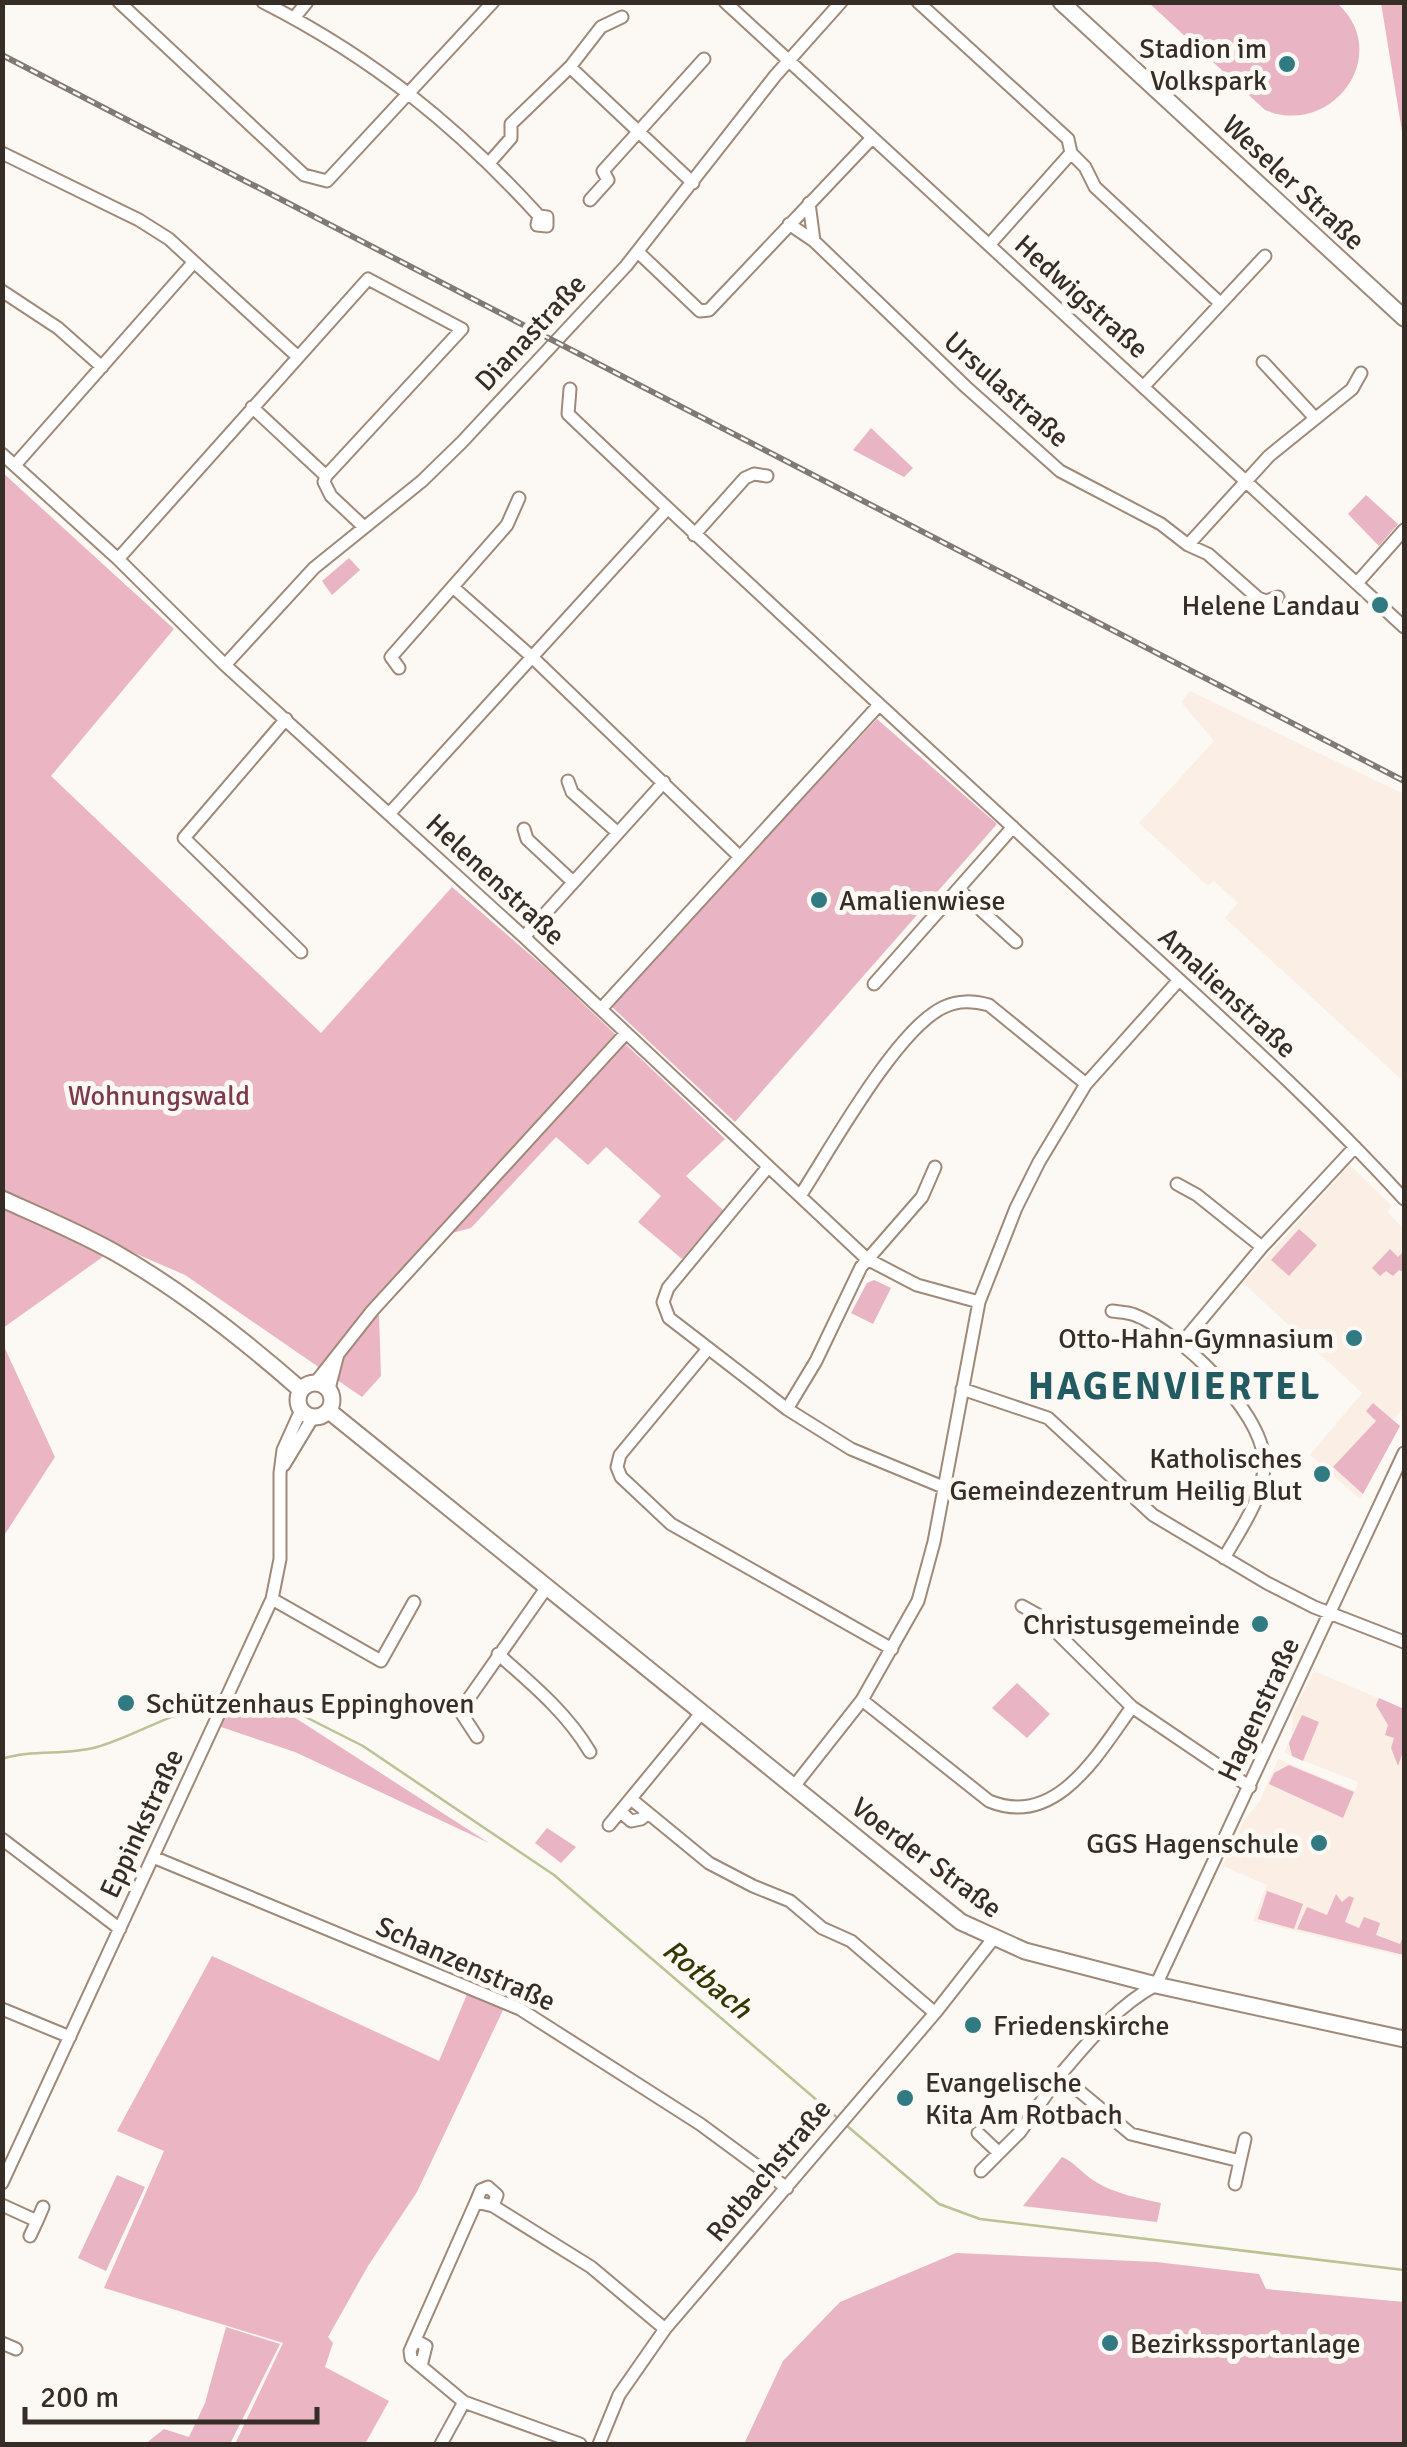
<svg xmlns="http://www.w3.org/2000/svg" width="1407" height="2447" font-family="Signika,sans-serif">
  <rect width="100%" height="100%" fill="#fcf8f4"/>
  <!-- built -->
  <path fill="#fbeee5" d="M1190,691L1404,794V1082L1225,918L1238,903L1214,881L1208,886L1139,823L1214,741L1181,702Z
    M1350,1165L1392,1206L1388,1212L1404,1230V1407L1393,1420L1400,1426L1360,1499L1310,1455L1362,1393L1243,1283Z
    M1314,1671L1404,1709V1957L1253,1921L1267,1885L1223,1866L1245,1819L1260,1801L1278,1759L1355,1791L1358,1782L1284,1753L1292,1735L1293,1713Z"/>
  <!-- green -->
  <path fill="#e9b4c3" d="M1149,3H1337C1394,54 1332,138 1265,110Z
    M871,428L913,468L904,477L853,450Z
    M1366,495L1398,524L1379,546L1348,514Z
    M349,558L360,570L332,595L322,581Z
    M877,719L997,824L735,1122L611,1006Z
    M1299,1229L1317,1245L1289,1276L1271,1260Z
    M1390,1249L1398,1257L1404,1251V1272L1399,1270L1393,1276L1386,1271L1380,1276L1372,1268Z
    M874,1280L891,1288L873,1324L851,1313L867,1283Z
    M1373,1403L1400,1426L1363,1494L1333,1467L1376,1421L1366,1411Z
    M1017,1683L1050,1714L1027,1738L992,1708Z
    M1379,1698L1404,1709V1749L1398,1766L1391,1748L1394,1738L1385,1735L1388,1725L1376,1705Z
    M261,1704L280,1708L489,1843L295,1752L221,1727L230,1707Z
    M1302,1715L1319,1722L1303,1761L1292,1756L1289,1743Z
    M1289,1765L1354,1792L1343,1818L1269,1784L1274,1773Z
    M547,1828L576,1847L561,1863L535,1843Z
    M1267,1891L1303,1904L1294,1929L1258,1919Z
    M1336,1894L1342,1902L1349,1896L1354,1898L1345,1922L1359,1928L1364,1917L1380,1923L1376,1935L1400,1944L1404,1934V1955L1297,1929L1307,1907L1327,1915Z
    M1062,2157C1075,2162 1083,2175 1096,2182C1116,2194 1138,2198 1161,2203L1157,2222L1023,2206Z
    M117,2175L145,2187L106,2271L78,2258Z
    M956,2253L1156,2262L1259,2274L1266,2289L1404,2302V2443L744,2444L783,2361L840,2302Z
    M226,2327L280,2344L230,2444H145L164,2429L189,2437L205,2403Z"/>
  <!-- forest -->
  <path fill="#ecb5c4" d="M1381,3H1404L1402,131Z
    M2,472L174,629L51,776L321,1033L452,887L550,972L725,1139L686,1176L723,1210L682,1259L638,1222L661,1196L606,1147L588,1165L556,1137L471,1228L444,1235L379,1314L381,1376L362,1397L185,1275L118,1246L3,1328Z
    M2,1342L55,1457L3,1537L2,1536Z
    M212,1956L439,2061L468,1992L504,2008L417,2192L368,2266L328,2337L333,2343L325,2367L389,2401L365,2444H235L283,2343L104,2288L164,2151L117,2131Z"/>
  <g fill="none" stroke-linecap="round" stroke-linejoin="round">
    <!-- stream -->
    <path stroke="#b9c393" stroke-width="2.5" d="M229,1704L260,1700L280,1704L363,1746L554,1875L840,2120
      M2,1759C33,1749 66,1756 97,1747C139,1735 170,1711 216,1705
      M846,2125L939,2204L980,2219L1404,2270"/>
    <defs>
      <path id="minor" d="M119,2L304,175L327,181L493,2
        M263,2C373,58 456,125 539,216L547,217V226L537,225L539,216
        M725,2L1404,627
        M918,2L1068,139L1071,153L1085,167L1095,187L1220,303
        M294,18L307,2
        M570,67L693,183
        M2,153L139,220L169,239L298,357
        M490,162L511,138V124L570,67L601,27L622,17
        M590,200L608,180L603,171L704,59
        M809,203L814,241
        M789,224L814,241L966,387L1060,471L1161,524L1188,545L1208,554L1258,598L1266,601L1278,597
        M989,245L1071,153
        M638,252L700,311L709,310L872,138
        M2,291L58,328L102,367
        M1263,362L1315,418
        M1144,386L1265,256
        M570,389L568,414C742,580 920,741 1097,905C1201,1000 1309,1095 1404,1199
        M252,407L326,476
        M2,454L118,559L225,665L524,937L867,1259L917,1285L979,1302
        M15,465L193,263
        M694,535L745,478L754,474L767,476
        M1188,545L1269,456L1352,389L1361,373
        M118,559L368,279L462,329L326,476L324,482L331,496L364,527
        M1357,583L1404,530
        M454,588L532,657L740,857
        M225,665L314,568L422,481L462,442L626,266L775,76L841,2
        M399,668L391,657L507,525L519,498
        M286,719L184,838L301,952
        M568,781L572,792L618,833
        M389,814L667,509
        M524,829L527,839L573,882
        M958,889L1016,942
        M524,937L664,782
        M874,984L1013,827
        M601,1009L879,705
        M768,1167L668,1288L663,1302L669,1318L787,1409L851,1449L943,1487
        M1177,1184L1197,1195L1262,1247
        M800,1196C830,1150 897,1028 944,1007C959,1000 973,1001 989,1005L1086,1084
        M1112,1311C1119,1312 1128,1312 1135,1315C1180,1333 1260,1409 1264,1459C1266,1495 1241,1528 1224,1558
        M1181,1344L1262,1247L1355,1147
        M707,1350L620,1455L617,1467L621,1477L671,1524L892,1649
        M316,1382L372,1311L626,1033
        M329,1389L338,1354
        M962,1389L1048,1418L1153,1515L1267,1583L1314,1607L1404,1642
        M787,1409L816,1361L861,1267L922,1197L935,1167
        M284,1465L313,1417
        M272,1599L381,1661L414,1602
        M1022,1606L1040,1616L1132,1707L1250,1787
        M498,1654C532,1684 567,1713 590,1752
        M862,1700L989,1801C1056,1829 1098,1754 1132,1707
        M477,1737L460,1711L547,1587
        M795,1785L862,1700L918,1601L934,1542L979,1302L1016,1208L1039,1162L1086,1084L1179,980
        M631,1799L709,1863L753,1886L790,1901L822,1928L851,1941L935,2013
        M621,1812L631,1821L641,1819L648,1813
        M609,1825L702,1712
        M2,1839L120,1929
        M153,1857L520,2009L700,2124L787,2188
        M2,2009L70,2037
        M978,2133L998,2152
        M1245,2139L1240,2161L1131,2134L1060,2075C1089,2041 1117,2006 1156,1985L1404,1453
        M981,2171L1020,2132L1060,2075
        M2,2183L272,1599L280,1559V1473L283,1450L301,1410
        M1235,2184L1240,2161
        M488,2187L497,2195L493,2206L476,2202L481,2190Z
        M476,2202L410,2351L411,2358L464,2402L580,2444
        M2,2205L37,2221L43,2207
        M493,2206L591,2267L665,2329
        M30,2236L37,2221
        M415,2340L426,2346L421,2366
        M2,2343L16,2349
        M441,2444L464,2402
        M599,2444L619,2395L665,2329L935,2013L993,1939"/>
      <path id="major" d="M1061,2L1404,318
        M2,1199C40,1216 78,1232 114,1252C181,1290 243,1339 301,1390
        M298 1400a17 17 0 1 1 34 0a17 17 0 1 1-34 0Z
        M329,1411L961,1922L1025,1951L1156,1985L1404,2039"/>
    </defs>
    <!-- minor casing -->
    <use href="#minor" stroke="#9f8979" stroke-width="15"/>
    <!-- major casing -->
    <use href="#major" stroke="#9f8979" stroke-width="19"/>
    <!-- minor -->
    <use href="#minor" stroke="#fff" stroke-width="11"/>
    <!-- major -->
    <use href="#major" stroke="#fff" stroke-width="15"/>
    <defs>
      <path id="rail" d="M2,55L1404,781"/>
    </defs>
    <!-- rail casing -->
    <use href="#rail" stroke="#817a74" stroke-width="6"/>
    <!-- rail -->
    <use href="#rail" stroke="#fcf8f4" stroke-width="2.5" stroke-dasharray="8" stroke-linecap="butt"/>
  </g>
  <!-- markers -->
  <g fill="#327a82" stroke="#fcf8f4" stroke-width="4">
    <circle cx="1287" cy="64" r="10"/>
    <circle cx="1380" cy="605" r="10"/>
    <circle cx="819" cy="900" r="10"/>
    <circle cx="1354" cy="1338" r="10"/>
    <circle cx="1322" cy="1474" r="10"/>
    <circle cx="1260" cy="1624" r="10"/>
    <circle cx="126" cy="1703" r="10"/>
    <circle cx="1319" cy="1843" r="10"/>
    <circle cx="973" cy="2025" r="10"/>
    <circle cx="905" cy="2098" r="10"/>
    <circle cx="1110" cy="2343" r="10"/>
  </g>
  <g text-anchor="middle" stroke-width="10" stroke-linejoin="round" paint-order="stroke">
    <!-- poi labels -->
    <g font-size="28" fill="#362d27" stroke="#fcf8f4" text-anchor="end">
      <text x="1267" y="58">Stadion im<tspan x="1267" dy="32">Volkspark</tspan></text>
      <text x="1360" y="615">Helene Landau</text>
      <text x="839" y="910" text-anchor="start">Amalienwiese</text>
      <text x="1334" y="1348">Otto-Hahn-Gymnasium</text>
      <text x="1302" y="1468">Katholisches<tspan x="1302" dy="32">Gemeindezentrum Heilig Blut</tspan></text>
      <text x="1240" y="1634">Christusgemeinde</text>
      <text x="146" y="1713" text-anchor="start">Schützenhaus Eppinghoven</text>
      <text x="1299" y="1853">GGS Hagenschule</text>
      <text x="993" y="2035" text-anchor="start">Friedenskirche</text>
      <text x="925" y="2092" text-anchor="start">Evangelische<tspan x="925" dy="32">Kita Am Rotbach</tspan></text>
      <text x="1130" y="2353" text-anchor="start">Bezirkssportanlage</text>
    </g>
    <!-- street labels -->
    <g font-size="28" fill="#362d27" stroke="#fcf8f4">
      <text transform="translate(1294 182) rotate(43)" y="10">Weseler Straße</text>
      <text transform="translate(1082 296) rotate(42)" y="10">Hedwigstraße</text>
      <text transform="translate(530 332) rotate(-47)" y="10">Dianastraße</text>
      <text transform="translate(1007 389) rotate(42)" y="10">Ursulastraße</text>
      <text transform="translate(496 879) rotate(43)" y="10">Helenenstraße</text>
      <text transform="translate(1228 992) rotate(43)" y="10">Amalienstraße</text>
      <text transform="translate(1258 1709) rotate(-65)" y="10">Hagenstraße</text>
      <text transform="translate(141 1823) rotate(-65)" y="10">Eppinkstraße</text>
      <text transform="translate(927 1857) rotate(37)" y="10">Voerder Straße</text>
      <text transform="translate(466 1963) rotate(24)" y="10">Schanzenstraße</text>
      <text transform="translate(768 2170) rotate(-50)" y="10">Rotbachstraße</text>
    </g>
    <!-- park labels -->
    <g font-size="28" fill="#7c3950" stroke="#fcf8f4">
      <text x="159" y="1105">Wohnungswald</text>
    </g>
    <!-- water labels -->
    <g font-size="30" font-style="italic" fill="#313800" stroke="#fcf8f4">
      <text transform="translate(707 1979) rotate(40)" y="10">Rotbach</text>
    </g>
    <!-- district labels -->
    <g font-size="38" font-weight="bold" letter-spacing="2.5" fill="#225c62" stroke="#fcf8f4">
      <text x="1175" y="1399">HAGENVIERTEL</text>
    </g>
  </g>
  <!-- border -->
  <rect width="1407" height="2447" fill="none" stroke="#362d27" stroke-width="10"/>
  <!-- scale -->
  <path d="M25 2407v15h292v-15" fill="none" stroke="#362d27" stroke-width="5"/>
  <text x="40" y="2407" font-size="30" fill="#362d27" stroke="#fcf8f4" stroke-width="8" paint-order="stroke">200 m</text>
</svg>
